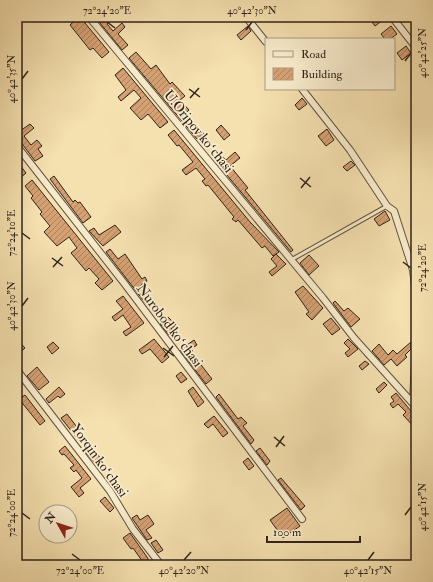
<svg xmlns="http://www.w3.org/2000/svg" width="433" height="582" font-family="'IM FELL Double Pica',serif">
  <defs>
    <pattern id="building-hatch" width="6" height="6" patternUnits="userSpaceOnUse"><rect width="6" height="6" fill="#d5a072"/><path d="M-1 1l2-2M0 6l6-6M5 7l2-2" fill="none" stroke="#ad825d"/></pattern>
  </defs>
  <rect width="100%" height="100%" fill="#f5e0af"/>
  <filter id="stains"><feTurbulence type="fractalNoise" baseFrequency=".005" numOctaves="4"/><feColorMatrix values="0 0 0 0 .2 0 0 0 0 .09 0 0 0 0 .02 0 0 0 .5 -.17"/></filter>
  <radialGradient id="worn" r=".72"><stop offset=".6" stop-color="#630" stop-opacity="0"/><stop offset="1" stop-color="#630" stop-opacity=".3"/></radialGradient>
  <!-- building -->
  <path fill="url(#building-hatch)" stroke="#2f231c" d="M68,17H80L109,52L102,58L93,48L90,50L70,25L73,22Z
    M95,17H106L109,21L107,24L113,31L122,23L125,27L118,34L128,45L122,50Z
    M379,17H387L375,26L372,22Z
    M248,26L251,31L241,40L237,35Z
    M391,26L397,34L390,39H385L381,34Z
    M406,46L411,53L402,60L397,53Z
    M136,52L151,69L156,65L170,84L172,82L185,96L180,100L189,110L183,115L194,129L197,126L204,134L197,139L129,58Z
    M123,68L168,122L160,128L148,114L141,120L130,108L141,98L134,90L121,101L118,97L126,90L115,75Z
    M302,98L307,104L299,110L295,105Z
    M30,124L34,128L24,136L31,145L37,140L42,146L38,149L43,156L35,161L17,137V127L20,131Z
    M221,125L230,135L224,140L216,130Z
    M327,129L334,140L326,146L318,136Z
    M174,130L250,222L279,252L273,256L265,246L262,248L238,220L236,222L232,219L234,217L208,185L206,186L202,181L205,179L196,168L186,175L182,170L193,162L179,145L177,146L168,135Z
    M235,152L240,158L230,166L248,188L245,190L293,250L291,252L216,162L222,156L226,160Z
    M351,161L355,165L347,171L343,167Z
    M20,165L26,173L19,179L17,176V167Z
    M54,176L73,202L75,200L78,203L80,202L91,217L83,223L50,179Z
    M32,180L113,281L102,290L95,283L99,279L89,268L86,271L71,253L77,248L69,237L57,246L44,232L50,226L40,214L42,212L31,198L33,196L25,186Z
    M385,211L390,220L379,226L374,219Z
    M115,225L121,232L103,246L89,231L94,228L99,235Z
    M110,249L118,259L125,254L142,279L145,277L147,281L141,285L152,300L146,304L106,252Z
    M276,254L286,264L272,276L269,272L277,266L271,259Z
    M309,255L319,266L309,275L300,263Z
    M303,286L323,308L312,320L306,314L309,312L295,292Z
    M123,296L144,323L126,336L123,332L131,327L123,315L115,321L112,317L123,309L116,301Z
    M335,301L344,311L348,308L360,319L351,327L333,303Z
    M168,317L176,325L171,329L173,331L169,335L160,324Z
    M331,318L340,329L332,335L323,324Z
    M17,339L25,348L17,355Z
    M154,339L169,357L162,363L150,349L142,354L139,350Z
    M348,339L358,349L348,357L345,353L350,349L344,343Z
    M194,340L197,345L191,349L193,351L191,352L212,379L206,384L180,350Z
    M53,342L59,348L52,354L47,347Z
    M411,342V349L405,355L407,357L397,366L391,359L384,365L372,351L379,344L388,355L393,350L397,354Z
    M365,361L369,364L362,370L359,366Z
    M37,367L49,382L39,390L27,376Z
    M181,372L187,379L181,383L176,376Z
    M384,382L387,385L379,393L376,389Z
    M59,387L65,394L60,398L58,396L49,403L46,399Z
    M193,387L204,402L198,407L188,391Z
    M396,393L416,417V429L403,415L406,412L398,404L393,408L390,404L394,401L391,397Z
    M219,394L238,419L241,417L247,423L243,426L254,440L251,444L216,397Z
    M25,395L45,421L40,425L19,399Z
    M67,414L86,439L81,443L61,418Z
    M214,416L228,433L223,437L213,424L208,428L204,424Z
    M65,446L91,479L80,488L84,493L79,497L71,487L82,478L76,470L74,472L70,468L74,465L64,454L62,455L59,451Z
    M88,447L93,453L95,451L104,463L98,467L84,450Z
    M260,448L270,461L267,465L256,451Z
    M248,458L254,466L249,470L243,462Z
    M281,478L305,506L301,510L278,480Z
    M105,497L114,508L110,512L100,501Z
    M287,508L300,526L283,538L270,520Z
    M137,515L140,520L148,515L154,524L146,530L152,538L147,540L132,518Z
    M130,533L147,557L151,565H145L133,548L131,549L123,538Z
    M156,540L163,550L158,553L151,543Z"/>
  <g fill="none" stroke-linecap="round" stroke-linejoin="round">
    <defs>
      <path id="lane" d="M291,260L387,206"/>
      <path id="street" d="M89,17L323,298L354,338L416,407
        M246,17L266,42
        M392,17L414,45
        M302,89L350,150L387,206L394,211L413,270L416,293
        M17,146L124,283L302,519
        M17,370L110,491L133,529L161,565
        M413,403L416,338"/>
    </defs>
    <!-- lane casing -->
    <use href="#lane" stroke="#605241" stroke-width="5"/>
    <!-- street casing -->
    <use href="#street" stroke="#605241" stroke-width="8"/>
    <!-- lane -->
    <use href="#lane" stroke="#f8ebcb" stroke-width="3"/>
    <!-- street -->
    <use href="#street" stroke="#f8ebcb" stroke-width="6"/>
  </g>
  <!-- ticks -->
  <path fill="none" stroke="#2f231c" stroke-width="1.5" d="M107,22L115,28M246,30L252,22M405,61L411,53M22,79L28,71M189,89L200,97M190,98L199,88M300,178L311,187M301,188L310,177M22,233L30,239M52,258L63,266M403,262L411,268M53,267L62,257M22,306L28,298M163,348L174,356M164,357L173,346M274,437L285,446M276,447L284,436M22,513L30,519M405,515L411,507M72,554L80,560M184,560L191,552M368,560L374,552"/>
  <g text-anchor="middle" stroke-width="3.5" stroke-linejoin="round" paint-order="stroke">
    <!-- street labels -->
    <g font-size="14" fill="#2f231c" stroke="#f8ebcb">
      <text transform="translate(199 131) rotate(51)" y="5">U.Oripov koʻchasi</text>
      <text transform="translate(170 325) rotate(53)" y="5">Nurobod koʻchasi</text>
      <text transform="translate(100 460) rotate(54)" y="5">Yorqin koʻchasi</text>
    </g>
  </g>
  <!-- margin -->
  <rect width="433" height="582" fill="none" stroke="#f5e0af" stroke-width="44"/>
  <!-- legend -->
  <rect x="265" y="38" width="130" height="52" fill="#f8ebcb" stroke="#a89b85"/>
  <rect x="273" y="51" width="20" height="6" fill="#f8ebcb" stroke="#a89b85"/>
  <text x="301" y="58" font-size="12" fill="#2f231c">Road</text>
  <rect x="273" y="68" width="20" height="12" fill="url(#building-hatch)" stroke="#a89b85"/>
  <text x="301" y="78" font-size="12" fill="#2f231c">Building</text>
  <!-- north arrow -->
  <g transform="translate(58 524) rotate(309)"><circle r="19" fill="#f8ebcb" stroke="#a89b85"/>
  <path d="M0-3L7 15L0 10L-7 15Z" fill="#8f2418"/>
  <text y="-6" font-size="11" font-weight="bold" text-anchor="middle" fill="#2f231c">N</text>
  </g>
  <!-- scale -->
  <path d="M267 536v6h93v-6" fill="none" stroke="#2f231c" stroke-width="2"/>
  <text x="273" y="536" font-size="12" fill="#2f231c" stroke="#f8ebcb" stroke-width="3" paint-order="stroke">100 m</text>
  <rect x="22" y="22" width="389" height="538" fill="none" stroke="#2f231c" stroke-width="1.5"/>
  <g font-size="10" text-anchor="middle" fill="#2f231c">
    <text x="107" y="14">72°24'20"E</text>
    <text x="252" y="14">40°42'30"N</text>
    <text transform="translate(422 53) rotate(-90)" y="4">40°42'25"N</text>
    <text transform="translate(11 79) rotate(-90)" y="4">40°42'35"N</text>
    <text transform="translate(11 233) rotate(-90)" y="4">72°24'10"E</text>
    <text transform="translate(422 268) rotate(-90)" y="4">72°24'20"E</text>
    <text transform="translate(11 306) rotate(-90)" y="4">40°42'30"N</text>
    <text transform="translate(422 507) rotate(-90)" y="4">40°42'15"N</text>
    <text transform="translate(11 513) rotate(-90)" y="4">72°24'00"E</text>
    <text x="80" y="574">72°24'00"E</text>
    <text x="184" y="574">40°42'20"N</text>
    <text x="368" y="574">40°42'15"N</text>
  </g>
  <rect width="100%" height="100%" filter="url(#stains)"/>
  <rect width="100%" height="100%" fill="url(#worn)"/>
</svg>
